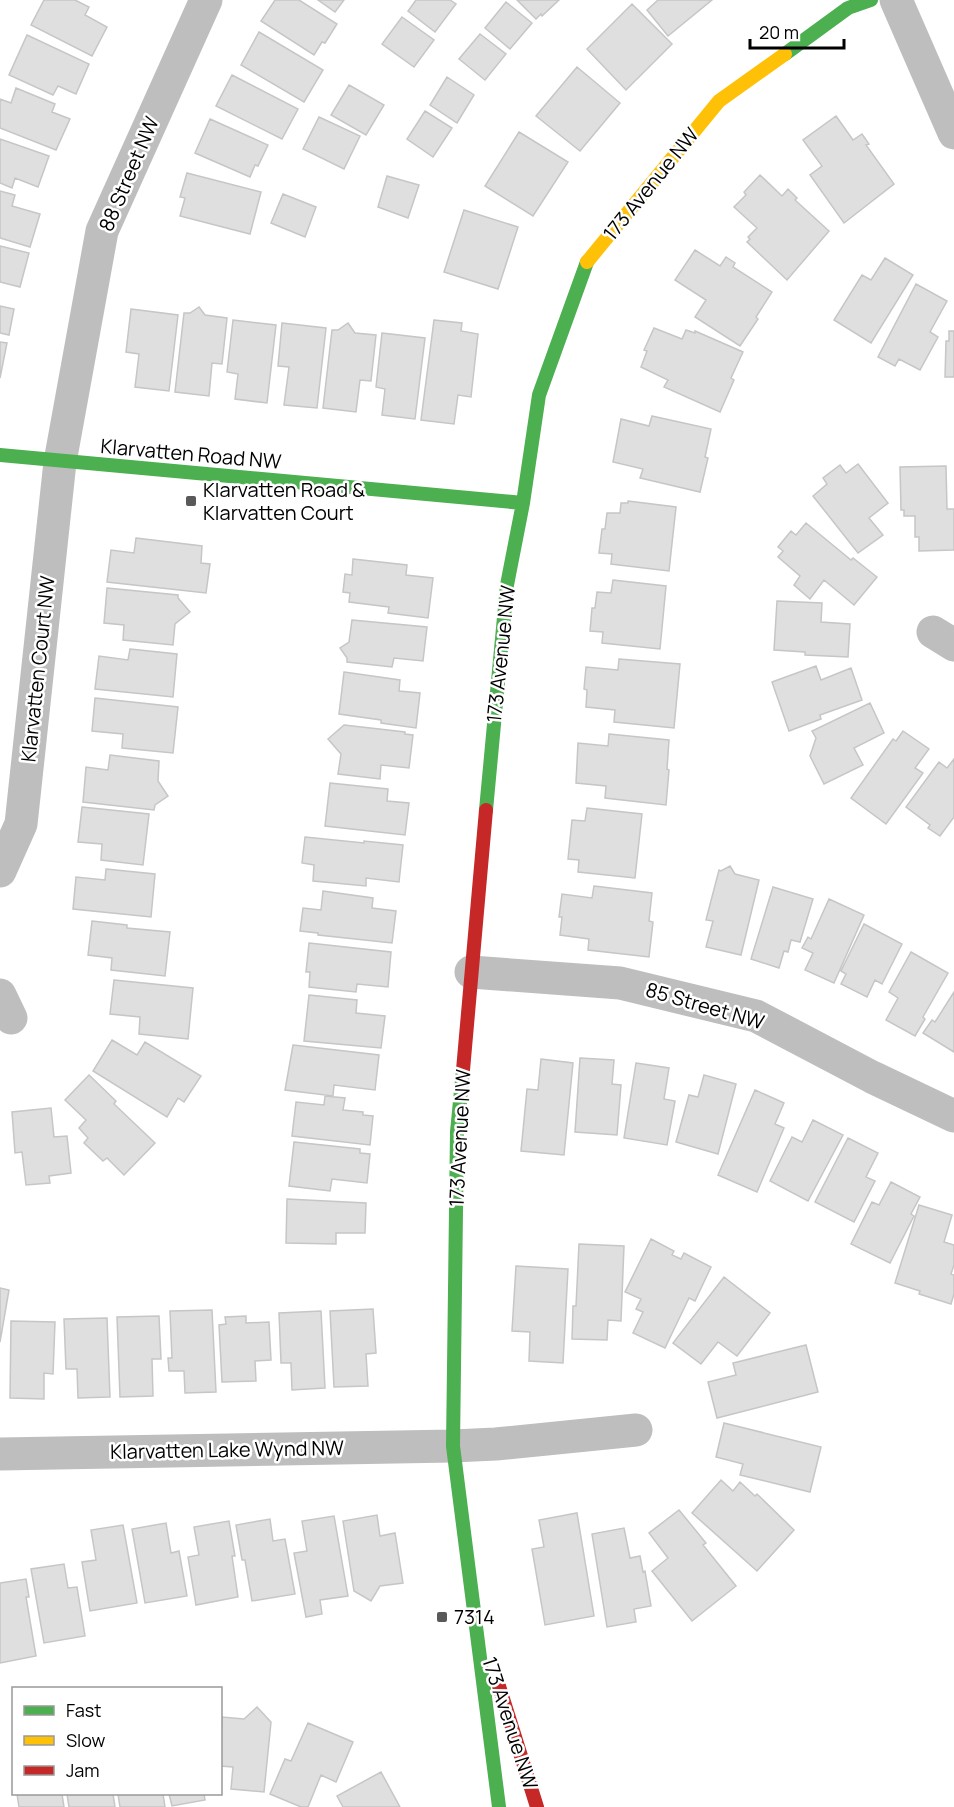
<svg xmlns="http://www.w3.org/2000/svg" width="954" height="1807" font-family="Manrope,sans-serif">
  <rect width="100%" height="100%" fill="#fff"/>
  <!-- building -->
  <path fill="#dfdfdf" stroke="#c6c6c6" stroke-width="1.5" d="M44,0H75L89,7L85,15L107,27L92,56L31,25Z
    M275,0H299L337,24L325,43L322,42L314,55L261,21Z
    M318,0H344L335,12Z
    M416,0H450L456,4L435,32L408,11Z
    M517,0H559L542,16L541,14L536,19Z
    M658,0H712L668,36L647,10Z
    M506,2L532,23L510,49L485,28Z
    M632,4L672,44L626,90L587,49Z
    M402,17L434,40L414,67L382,44Z
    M259,32L323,70L304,102L241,65Z
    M480,34L506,54L485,80L459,59Z
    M27,35L89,64L76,94L58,86L53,95L9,75Z
    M577,67L620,103L580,151L536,116Z
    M232,75L298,109L282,139L216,106Z
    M447,77L474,95L457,123L430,105Z
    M349,85L384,105L366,135L331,115Z
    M16,88L55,104L52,112L70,119L56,150L0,128V99L11,103Z
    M425,111L452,128L433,157L407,139Z
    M836,116L853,140L862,134L869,144L866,145L894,184L844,223L810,175L822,166L803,140Z
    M319,117L360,136L344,169L303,149Z
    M210,119L268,145L258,166L255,165L250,177L195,153Z
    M519,132L568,162L533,216L485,186Z
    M0,139L49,156L38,187L15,178L12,188L0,183Z
    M187,173L261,192L250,234L180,216L185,198L180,197Z
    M760,175L782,196L788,189L797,198L795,200L829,231L787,280L747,242L750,239L748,237L757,228L734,207L746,195L744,192Z
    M387,176L419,185L408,218L378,207Z
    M0,191L15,195L12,206L40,214L30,247L0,238Z
    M283,194L316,207L305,237L271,223Z
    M464,210L518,227L498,289L444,272Z
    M0,246L29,253L20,287L0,282Z
    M695,250L720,266L726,257L735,263L733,267L772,292L756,317L758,319L740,346L695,317L706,300L675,280Z
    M885,258L913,275L871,343L834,320L862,275L871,280Z
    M916,284L947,301L930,332L938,337L920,370L899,359L895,366L878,357Z
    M0,306L14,309L9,335L0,333Z
    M199,307L205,315L227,318L222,364L212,363L209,396L175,392L184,313H190Z
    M131,309L178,315L169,391L135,387L139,354L126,352Z
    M233,320L276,325L267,403L235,399L238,374L227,372Z
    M434,320L462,323L461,331L478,334L471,397L458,395L454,424L421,420Z
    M282,323L326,328L317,408L284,405L289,367L278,366Z
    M348,323L355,333L376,335L371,381L360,380L356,412L323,408L332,330H338Z
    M654,328L682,339L686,330L695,333V331L743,352L731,378L734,380L720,412L664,387L668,380L641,367L647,351L644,350Z
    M949,331H954V377H945L946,341H949Z
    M382,333L425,338L415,419L382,415L385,389L376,387Z
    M0,342L7,343L0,378Z
    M652,416L711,429L705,457L708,458L700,492L640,478L643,469L613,462L621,419L649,426Z
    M858,464L888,503L869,518L883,535L858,553L813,496L827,484L823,478L840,465L846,473Z
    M946,466L947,509H954V550L919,551V537H915V516H904V510H901L900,467Z
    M628,501L676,507L669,571L611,564L612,554L599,553L602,529H605L607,513H620L621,503H628Z
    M806,523L851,560L853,558L877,577L854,605L824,580L810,599L794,585L800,576L778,557L783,551L778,547L791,531L796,535Z
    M136,538L202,546L201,563L210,564L206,593L107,582L111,550L134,553Z
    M353,559L407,565L406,575L433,578L428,618L388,613L389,607L349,602L350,593L343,592L345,574L352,575Z
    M613,580L666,586L660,649L602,643L603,632L590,631L592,608H595L597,592L611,593Z
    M107,588L178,595V598L190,612L175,624L173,645L123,640L124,625L104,623Z
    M777,601L822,603L821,622L850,624L848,657L805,655V652L774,650Z
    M352,620L427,627L423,661L394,658L392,667L347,662V658L340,648L349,642Z
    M130,649L177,654L173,697L95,689L99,656L128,660Z
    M619,659L680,664L674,728L614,722L615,710L586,707L587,690L584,689L586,667L618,670Z
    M816,666L821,680L851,668L862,700L820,715L821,719L789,731L772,682Z
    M344,672L400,680L399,691L420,693L416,728L381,723V720L339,714Z
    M95,698L178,707L173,753L122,748L123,734L92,731Z
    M870,703L884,733L854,748L863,765L824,784L810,756L816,738L812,731Z
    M344,725L405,732V734L413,735L409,768L381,765L380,779L338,774L341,754L328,739Z
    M903,731L929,749L915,768L923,773L886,824L851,798L893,739L896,741Z
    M609,734L669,740L667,769L669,770L666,805L605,798L606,786L576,783L578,743L608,746Z
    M110,755L159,761L158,781L168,796L155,805L154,810L83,802L86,767L108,770Z
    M954,759V817L940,836L928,828L930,825L906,807L939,762L947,768Z
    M330,783L388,789L387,801L409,803L405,835L325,826Z
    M82,807L149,814L143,865L101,860L102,844L78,842Z
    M587,808L642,814L635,878L578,872L579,860L568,859L572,820L585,821Z
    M305,837L364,843V841L403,845L399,882L366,878V886L313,881L314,865L302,863Z
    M730,866L735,874L759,880L741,955L706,947L713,921L706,920L719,870L721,871Z
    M106,869L155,874L151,917L73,909L76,877L105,880Z
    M594,886L652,893L649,921L653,922L649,957L588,950L589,939L560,935L562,917H559L562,894L592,898Z
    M773,887L813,899L800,942L791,940L788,952L784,951L779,968L751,959Z
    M323,891L373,898L372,908L396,911L392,943L318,935V933L300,931L303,908L321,910Z
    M829,899L864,915L834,983L805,970L813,953L802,948L808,937L811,939Z
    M92,921L127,925V928L170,932L165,976L111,970L112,958L88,955Z
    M864,924L902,944L882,984L875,980L867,997L841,984L846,974L841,971Z
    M309,943L391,952L388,987L357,984L356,992L309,987L310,972H306Z
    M911,952L948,973L923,1017L925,1019L915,1036L886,1020L898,998L889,992Z
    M114,980L193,988L188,1039L139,1034L140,1017L110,1014Z
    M954,992V1052L923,1033L932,1020L935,1022Z
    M309,995L357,1000L356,1013L385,1016L381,1048L304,1041Z
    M112,1040L137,1055L145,1042L201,1076L184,1102L178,1098L167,1117L93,1071Z
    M293,1045L379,1055L375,1090L334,1085L333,1096L285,1090Z
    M580,1058L614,1060L612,1084L621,1085L617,1135L575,1132Z
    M541,1059L573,1063L564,1155L521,1151L527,1089L538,1090Z
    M636,1063L669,1068L664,1099L675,1101L667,1145L624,1138Z
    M89,1075L116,1101L114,1104L155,1143L124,1175L107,1158L103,1161L84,1143L88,1138L79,1128L86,1120L65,1100Z
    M704,1075L736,1084L718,1154L676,1142L689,1095L698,1097Z
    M755,1090L784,1103L775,1124L784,1128L757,1192L718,1175Z
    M325,1096L345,1098L343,1110L363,1112V1115L373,1116L370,1145L292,1136L296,1102L324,1105Z
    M51,1108L54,1137L67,1136L71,1173L49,1176L50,1183L26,1185L22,1152L15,1153L12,1112Z
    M813,1120L843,1135L808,1201L770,1181L792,1137L802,1142Z
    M848,1138L878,1153L866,1177L875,1181L854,1222L815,1202Z
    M294,1142L360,1149V1153L370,1154L367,1183L332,1179L330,1191L289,1186Z
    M891,1182L920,1197L911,1214L914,1216L890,1263L851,1244L872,1202L879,1205Z
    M287,1199L366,1203L365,1233H336V1244L286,1243Z
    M919,1205L952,1215L944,1242L954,1245V1265L951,1274L954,1275V1294L951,1304L919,1294L920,1291L895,1283Z
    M651,1239L674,1251L672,1255L681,1259L684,1253L711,1267L695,1301L689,1298L665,1348L633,1333L643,1312L636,1309L641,1299L625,1292Z
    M579,1244L624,1246L621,1321L608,1320L607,1340L572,1339L573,1306H576Z
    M516,1266L568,1269L563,1363L529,1361L530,1332L512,1331Z
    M724,1277L770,1313L737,1356L718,1342L701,1364L673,1343Z
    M0,1288L9,1290L0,1342Z
    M373,1309L376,1353L366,1354L368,1386L334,1387L330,1311Z
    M212,1310L216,1392L185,1393L184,1371H169L168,1358H172L170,1311Z
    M321,1311L325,1388L292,1390L291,1363H281L279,1313Z
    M159,1316L161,1359H152L153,1396L120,1397L117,1317Z
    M246,1316V1323L269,1322L271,1360L255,1361L256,1381L222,1382L219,1325L226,1324L225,1317Z
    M107,1318L110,1397L78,1398L77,1369H66L64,1319Z
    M11,1321L55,1322L53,1374L44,1373V1399L10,1398Z
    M806,1345L818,1392L717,1418L708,1382L736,1375L733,1363Z
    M724,1423L821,1447L810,1492L740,1475L743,1464L716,1457Z
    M721,1480L733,1491L740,1482L755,1496L757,1494L794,1530L757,1571L692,1513Z
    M679,1510L706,1543L703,1545L736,1586L692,1621L652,1571L668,1558L649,1533Z
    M577,1513L594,1616L545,1625L532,1549L544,1547L539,1520Z
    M377,1515L380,1536L395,1533L403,1583L380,1586L371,1601L354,1591L343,1521Z
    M334,1516L348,1596L320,1600L322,1614L306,1617L294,1553L307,1551L302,1521Z
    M270,1519L273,1541L285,1539L295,1594L252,1601L245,1560H242L236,1525Z
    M229,1521L235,1556H232L238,1597L196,1605L188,1557L199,1555L194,1527Z
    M166,1523L171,1553L179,1551L187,1596L145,1603L132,1529Z
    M123,1525L137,1603L90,1611L82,1562L96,1560L91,1530Z
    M624,1528L630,1558L640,1556L643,1572L645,1571L651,1606L634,1609L636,1622L607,1627L592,1534Z
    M64,1564L68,1588L77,1587L85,1636L44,1643L31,1569Z
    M26,1579L29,1597H26L36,1656L0,1663V1583Z
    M257,1707L271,1722L264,1792L231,1789L233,1767L220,1766L222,1717L244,1719Z
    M308,1723L353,1742L336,1782L321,1775L308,1807H301L270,1794L285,1759L291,1761Z
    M381,1772L400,1807H343L337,1796Z
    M17,1794H62L64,1807H19Z
    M67,1794H113L115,1807H69Z
    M118,1794H163L165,1807H120Z
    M169,1794H204L205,1800L172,1806Z"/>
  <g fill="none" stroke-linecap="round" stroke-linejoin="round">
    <!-- street -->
    <path stroke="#bebebe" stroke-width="33" d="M896,0L954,133
      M933,632L954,645
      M0,871L21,824L60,462L102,231L206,0
      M471,972L620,983L756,1016L872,1077L954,1116
      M0,995L11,1018
      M0,1454L453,1446L496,1444L636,1430"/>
    <!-- fast -->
    <path stroke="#4caf50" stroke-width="14" d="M785,54L848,8L871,0
      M0,455L523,503
      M486,810L507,585L523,503L539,395L587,262
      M463,1070L457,1132L453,1446L499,1807"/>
    <!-- slow -->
    <path stroke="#ffc107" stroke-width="14" d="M587,262L719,101L785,54"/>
    <!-- jam -->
    <path stroke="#c62828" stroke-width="14" d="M463,1070L486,810
      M499,1686L537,1807"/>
  </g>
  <!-- markers -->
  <g fill="#595959" stroke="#fff" stroke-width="2">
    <rect x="185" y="495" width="12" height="12" rx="3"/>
    <rect x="436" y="1611" width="12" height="12" rx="3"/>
  </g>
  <g text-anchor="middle" stroke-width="5" stroke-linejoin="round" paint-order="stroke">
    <!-- street labels -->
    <g font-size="20" fill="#000" stroke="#fff">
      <text transform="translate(129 174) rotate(-67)" y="7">88 Street NW</text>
      <text transform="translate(651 184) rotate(-51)" y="7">173 Avenue NW</text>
      <text transform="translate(191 454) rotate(5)" y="7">Klarvatten Road NW</text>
      <text transform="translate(501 654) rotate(-84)" y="7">173 Avenue NW</text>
      <text transform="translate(38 669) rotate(-84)" y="7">Klarvatten Court NW</text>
      <text transform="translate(705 1006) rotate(16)" y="7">85 Street NW</text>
      <text transform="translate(460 1138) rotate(-87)" y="7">173 Avenue NW</text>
      <text transform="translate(227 1450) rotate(-1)" y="7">Klarvatten Lake Wynd NW</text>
      <text transform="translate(510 1723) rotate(72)" y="7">173 Avenue NW</text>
    </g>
    <!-- poi labels -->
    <g font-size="20" fill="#000" stroke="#fff" text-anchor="start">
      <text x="203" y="497">Klarvatten Road &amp;<tspan x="203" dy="23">Klarvatten Court</tspan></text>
      <text x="454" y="1624">7314</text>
    </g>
  </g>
  <!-- legend -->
  <rect x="12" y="1687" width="210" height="108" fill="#ffffff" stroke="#999999" stroke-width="1.5"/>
  <rect x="24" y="1706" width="30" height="9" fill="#4caf50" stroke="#999999" stroke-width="1.5"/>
  <text x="66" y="1717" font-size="18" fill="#000000">Fast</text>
  <rect x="24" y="1736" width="30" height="9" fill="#ffc107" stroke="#999999" stroke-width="1.5"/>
  <text x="66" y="1747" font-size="18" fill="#000000">Slow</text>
  <rect x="24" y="1766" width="30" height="9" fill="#c62828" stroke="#999999" stroke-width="1.5"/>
  <text x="66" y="1777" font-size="18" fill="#000000">Jam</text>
  <!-- scale -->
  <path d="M750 39v9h94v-9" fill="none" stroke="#000000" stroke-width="3"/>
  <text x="759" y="39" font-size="18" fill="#000000" stroke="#ffffff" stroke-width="4.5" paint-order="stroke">20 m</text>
</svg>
